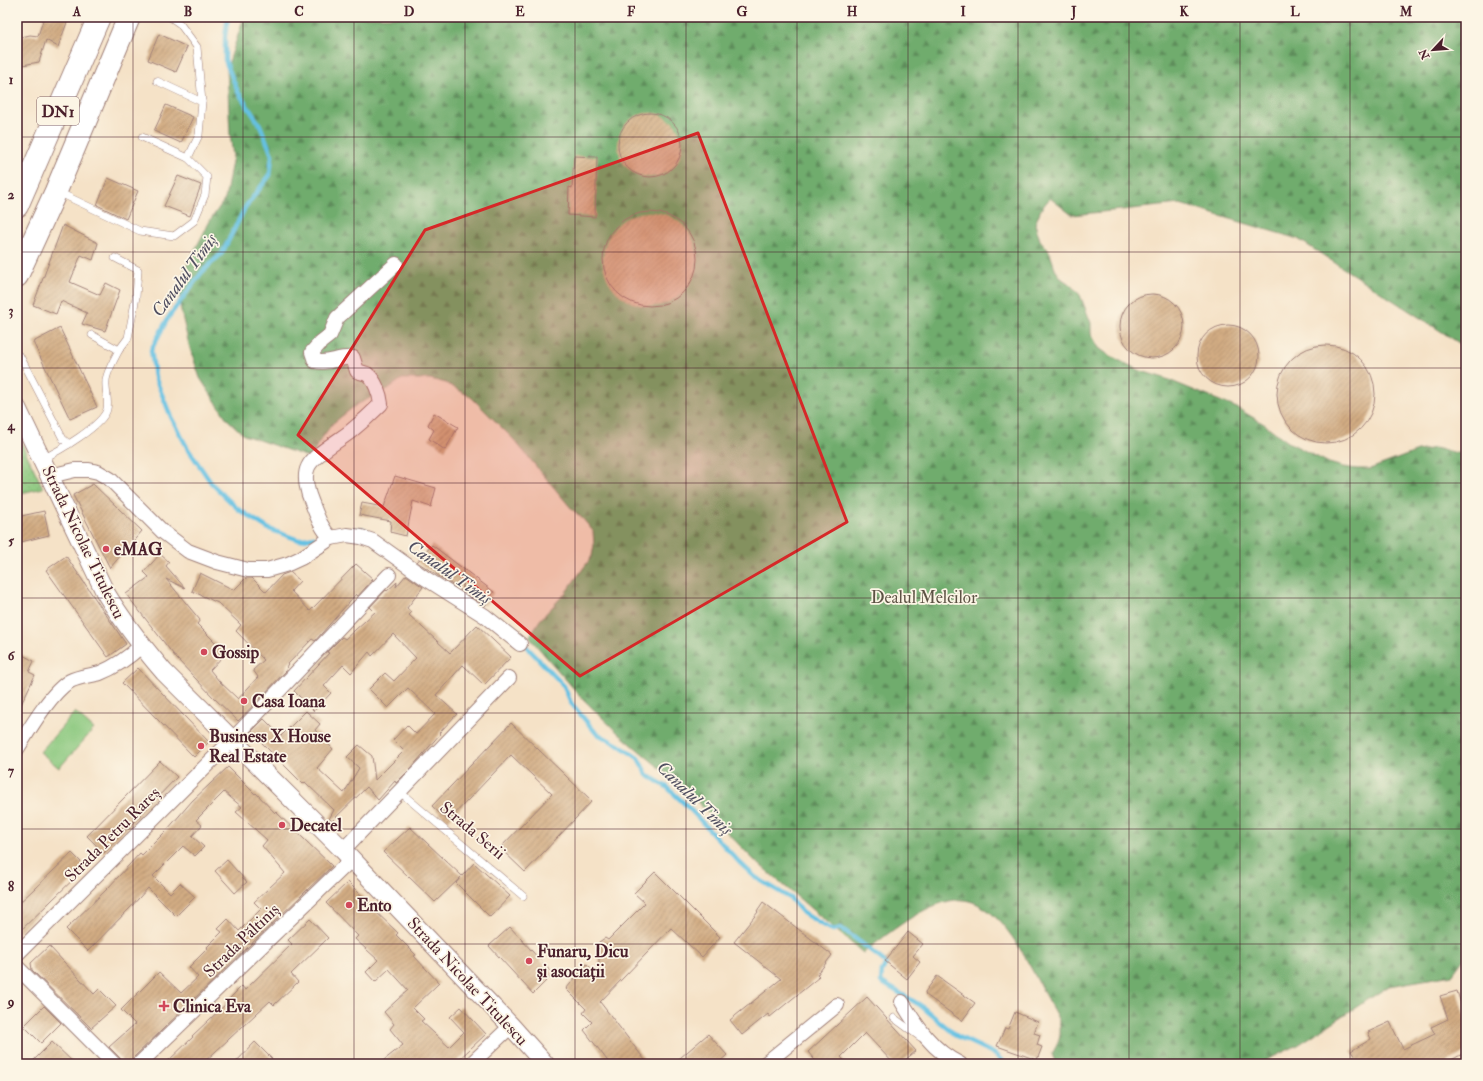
<svg xmlns="http://www.w3.org/2000/svg" width="1483" height="1081" font-family="'IM FELL Double Pica',serif">
<style>
.forest{fill:url(#forest-firs);stroke:#5c664c}
.park{fill:url(#park-dots);stroke:#6a7454}
.pitch{fill:#8ac87e;stroke:#6a7454}
.lines{fill:none;stroke-linecap:round;stroke-linejoin:round}
.stream{stroke:#65c1e3;stroke-width:4.5}
.building{fill:url(#building-hatch)}
.service-casing{stroke:#a08079;stroke-width:8}
.minor-casing{stroke:#a08079;stroke-width:16}
.tertiary-casing{stroke:#a08079;stroke-width:20}
.primary-casing{stroke:#a08079;stroke-width:24}
.service{stroke:#fff;stroke-width:7}
.minor{stroke:#fff;stroke-width:14}
.tertiary{stroke:#fff;stroke-width:18}
.primary{stroke:#fff;stroke-width:22}
.marked{fill:#d62828;fill-opacity:0.2;stroke:#d62828;stroke-width:3;stroke-linejoin:round}
.grid{fill:none;stroke:#4a1f2b;stroke-width:1;stroke-opacity:0.55}
.poi-dot{fill:#d1495b;stroke:#fcf5e5;stroke-width:1.5}
.labels{text-anchor:middle;stroke-width:3.5;stroke-linejoin:round;paint-order:stroke}
.shield{fill:#fcf5e5;stroke:#7f5f63;stroke-width:1}
.shield-label{font-size:16px;font-weight:bold;fill:#4a1f2b}
.street-label{font-size:17px;fill:#4a1f2b;stroke:#fcf5e5}
.poi-label{font-size:17px;font-weight:bold;fill:#4a1f2b;stroke:#fcf5e5;text-anchor:start}
.park-label{font-size:17px;fill:#5d5244;stroke:#fcf5e5}
.water-label{font-size:18px;font-style:italic;fill:#525062;stroke:#fcf5e5}
.neatline{fill:none;stroke:#4a1f2b;stroke-width:1.5}
.grid-label{font-size:13px;text-anchor:middle;font-weight:bold;fill:#4a1f2b}
</style>
<defs>
<pattern id="forest-firs" width="22" height="20" patternUnits="userSpaceOnUse"><rect width="22" height="20" fill="#6fac6d"/><path d="M5 1l3.5 6h-7zM16 11l3.5 6h-7z" fill="#5d8b5a"/></pattern>
<pattern id="park-dots" width="8" height="8" patternUnits="userSpaceOnUse"><rect width="8" height="8" fill="#8ac87e"/><path d="M2 2h.1M6 6h.1" fill="none" stroke="#79ab6d" stroke-width="1.8" stroke-linecap="round"/></pattern>
<pattern id="building-hatch" width="6" height="6" patternUnits="userSpaceOnUse"><rect width="6" height="6" fill="#d2ac83"/><path d="M-1 1l2-2M0 6l6-6M5 7l2-2" fill="none" stroke="#ac8b6b"/></pattern>
</defs>
<rect width="100%" height="100%" fill="#fcf5e5"/>
<filter id="ink" filterUnits="userSpaceOnUse"><feTurbulence type="fractalNoise" baseFrequency=".025" numOctaves="2"/><feDisplacementMap in="SourceGraphic" scale="8" xChannelSelector="R" yChannelSelector="G"/><feConvolveMatrix kernelMatrix="1 2 1 2 8 2 1 2 1" color-interpolation-filters="sRGB"/></filter>
<filter id="wash" filterUnits="userSpaceOnUse"><feTurbulence type="fractalNoise" baseFrequency=".012" numOctaves="4" result="noise"/><feDisplacementMap in="SourceGraphic" scale="16" xChannelSelector="R" yChannelSelector="G"/><feGaussianBlur stdDeviation="0.9" result="paint"/><feColorMatrix in="noise" values="0 0 0 0 0 0 0 0 0 0 0 0 0 0 0 0 0 1.4 0 .05"/><feComposite in="paint" operator="in"/></filter>
<g filter="url(#wash)">
<rect width="100%" height="100%" fill="#f5e2c7"/>
<path class="forest" d="M244,17H1340L1344,22L1409,17H1466V354L1459,343L1298,239L1180,204L1072,215L1050,198L1041,209L1035,224L1040,240L1049,251L1056,271L1062,279L1071,285L1080,295L1091,323V334L1099,348L1110,356L1141,371L1164,378L1237,408L1264,424L1288,442L1329,463L1343,467L1357,469H1370L1418,451L1435,448L1466,455V956L1452,975L1389,986L1298,1045L1258,1064H1056L1052,1054C1058,1043 1061,1039 1060,1026C1059,1017 1048,1002 1044,993C1028,962 997,895 955,900C923,904 888,934 863,953L753,859L686,790L618,733L581,697L529,637L540,620L566,592L590,559L592,556L594,545L593,531L583,519L571,508L514,440L471,397L446,383L430,379H402L388,389L356,405L332,424L317,445L311,458L244,435L227,419L200,378L189,345L181,311L179,287L186,267L211,219L225,199L233,156L230,134L227,68Z"/>
<polygon class="park" points="17,434 43,488 17,494"/>
<polygon class="pitch" points="75,712 94,729 59,768 40,752"/>
<g class="lines">
<g class="stream">
<polyline points="228,17 225,36 225,60 238,92 260,125 272,155 270,175 246,206 222,253 202,272 168,318 151,350 155,377 171,417 188,449 212,484 238,509 269,529 299,540 314,537"/>
<polyline points="354,530 363,529 370,534"/>
<polyline points="523,643 564,686 571,703 596,733 620,746 638,758 647,775 667,787 689,808 739,862 755,877 790,898 803,913 826,927 833,930 841,928 860,942 886,963 882,971 881,982 920,1005 957,1036 993,1053 1006,1064"/>
</g>
</g>
<g id="blocks">
<g class="building">
<polygon points="44,17 69,17 58,47 46,40 39,62 17,66 17,38 30,35 38,36"/>
<polygon points="159,34 187,47 176,72 148,60"/>
<polygon points="166,105 193,117 181,143 154,131"/>
<circle cx="650" cy="145" r="32"/>
<polygon points="574,156 597,157 595,217 568,215 569,187 572,188"/>
<polygon points="178,176 201,185 190,216 164,206"/>
<polygon points="108,178 138,191 126,219 97,205"/>
<circle cx="650" cy="259" r="47"/>
<polygon points="63,225 98,243 93,260 81,255 70,282 100,295 106,283 120,290 105,331 82,324 87,313 61,301 56,314 33,305"/>
<circle cx="1152" cy="326" r="32"/>
<circle cx="1228" cy="356" r="31"/>
<polygon points="60,328 97,407 70,419 33,342"/>
<circle cx="1326" cy="394" r="49"/>
<polygon points="434,413 458,427 445,450 429,439 434,430 428,425"/>
<polygon points="395,476 436,488 431,507 413,501 406,536 390,532 391,521 359,515 362,503 384,507"/>
<polygon points="93,484 142,531 110,568 73,495"/>
<polygon points="44,511 49,535 17,543 17,517"/>
<polygon points="432,545 494,592 485,606 417,562"/>
<polygon points="160,554 169,562 166,566 185,588 166,579 200,620 197,624 226,653 210,670 219,681 238,699 258,677 253,670 264,660 236,631 241,625 218,603 192,591 200,573 234,590 246,578 252,578 266,592 282,575 290,572 300,581 291,591 310,611 356,564 373,579 358,596 356,594 315,641 312,639 287,665 286,671 238,721 213,697 177,659 126,594 149,577 144,572"/>
<polygon points="66,556 126,644 108,657 46,570"/>
<polygon points="406,575 423,587 407,608 411,613 409,615 450,653 477,625 511,657 484,685 463,665 436,695 457,714 439,733 440,734 412,767 396,783 395,781 378,800 367,787 332,821 329,819 334,810 305,782 303,784 251,732 264,719 281,736 306,711 320,724 315,730 333,749 317,768 344,793 359,768 347,757 359,745 372,756 375,780 404,751 393,740 407,725 416,734 435,714 408,688 388,708 369,689 385,673 394,681 416,658 393,634 372,656 369,652 351,673 343,665 324,686 331,693 314,711 294,691 318,665 329,653 327,652 342,637 345,639 375,612 370,607 386,590 387,591 397,582 396,587"/>
<polygon points="17,652 34,661 29,672 35,675 17,713"/>
<polygon points="138,668 209,742 194,757 122,683"/>
<polygon points="511,723 592,801 525,872 500,848 552,794 511,755 448,821 432,806"/>
<polygon points="160,761 177,777 104,853 87,836"/>
<polygon points="228,767 255,794 256,793 275,813 276,812 332,866 133,1058 131,1064 122,1064 120,1058 109,1047 135,1024 121,1010 159,972 181,993 198,977 189,967 208,948 207,947 222,932 218,929 228,919 239,931 261,909 254,902 285,873 262,846 267,840 236,812 242,807 224,792 196,820 202,825 192,836 204,847 195,856 183,846 153,876 170,893 180,883 195,897 176,916 148,888 130,908 88,951 66,929 108,888 140,853 142,855 167,830 192,801"/>
<polygon points="410,827 462,876 474,863 510,896 490,917 456,883 461,877 435,902 383,852"/>
<polygon points="72,853 86,867 17,934 17,905"/>
<polygon points="227,860 247,882 235,893 215,871"/>
<polygon points="655,872 720,937 702,957 671,928 600,1002 648,1064 610,1064 584,1030 592,1022 583,1013 586,1009 566,989 587,964 599,976 599,942 605,938 608,940 645,903 634,893"/>
<polygon points="348,882 372,906 371,907 398,933 396,935 416,955 414,956 439,983 413,1008 424,1019 421,1021 449,1047 464,1032 450,1017 461,1007 486,1034 454,1064 379,1064 403,1045 390,1029 394,1024 384,1012 408,990 389,969 375,982 366,972 378,960 355,939 358,936 326,903"/>
<polygon points="763,902 832,955 817,975 819,977 770,1017 768,1014 742,1035 730,1020 781,979 734,942 758,912 757,911"/>
<polygon points="310,919 328,938 291,974 298,982 274,1005 270,1001 202,1064 165,1064 193,1037 192,1036 226,1004 225,1003 242,986 245,990 292,944 288,940"/>
<polygon points="510,927 553,974 533,994 489,946"/>
<polygon points="908,932 923,944 913,956 920,962 907,979 885,961"/>
<polygon points="49,946 94,994 99,989 116,1006 91,1028 32,970 31,963"/>
<polygon points="937,976 975,1003 962,1021 926,995 925,992"/>
<polygon points="1457,991 1466,1020 1466,1052 1444,1064 1359,1064 1351,1051 1371,1039 1368,1032 1390,1022 1403,1049 1435,1034 1431,1027 1448,1019 1440,996"/>
<polygon points="867,997 916,1051 900,1064 894,1064 865,1033 841,1057 847,1064 818,1064 808,1052"/>
<polygon points="44,1006 61,1023 41,1043 24,1026"/>
<polygon points="1015,1012 1038,1022 1034,1033 1040,1035 1037,1045 1042,1047 1037,1060 997,1046 1005,1028 1008,1029"/>
<polygon points="708,1034 727,1055 717,1064 673,1064"/>
<polygon points="52,1042 75,1064 30,1064"/>
<polygon points="255,1042 277,1064 234,1064"/>
</g>
</g>
</g>
<g filter="url(#ink)">
<use href="#blocks" fill-opacity="0" stroke="#a08079" stroke-width="1"/>
<g class="lines">
<g class="service-casing">
<g id="service">
<polyline points="170,17 180,24 197,47 202,102 199,135 188,158"/>
<polyline points="157,81 202,102"/>
<polyline points="58,192 140,231 174,236 194,221 205,195 207,177 188,158 142,137"/>
<polyline points="92,335 119,350 128,338 136,297 138,270 115,258"/>
<polyline points="20,356 63,439 69,444"/>
<path d="M42,459C57,452 104,425 107,409C109,400 105,390 106,381C106,373 115,358 119,350"/>
<polyline points="400,792 523,896"/>
<polyline points="894,1018 920,1037"/>
</g>
</g>
<g class="minor-casing">
<g id="minor">
<polyline points="50,476 75,470 89,470 98,472 110,479 163,532 188,551 217,562 248,570 267,570 288,564 301,558 331,538 347,535 361,537 373,541 425,578 485,616 520,644"/>
<path d="M331,538C321,528 317,516 312,503C308,494 303,477 308,467C313,455 340,440 351,431C361,423 371,414 381,404C380,394 375,380 367,374C364,373 360,372 357,371L353,358C339,356 328,365 315,361L312,352L321,342L330,335L337,318L396,264"/>
<path d="M17,749C29,730 51,692 70,681C79,676 90,676 100,673C115,667 129,657 141,646"/>
<polyline points="343,850 509,678"/>
<polyline points="17,954 232,740 389,575"/>
<polyline points="17,967 114,1064"/>
<path d="M902,1002C917,1027 933,1051 960,1064"/>
<polyline points="139,1064 352,859"/>
<polyline points="471,1064 511,1026"/>
<polyline points="765,1064 837,1005"/>
</g>
</g>
<g class="tertiary-casing">
<path id="tertiary" d="M17,408L105,592C123,622 141,645 164,672L343,850L511,1026L545,1064"/>
</g>
<g class="primary-casing">
<g id="primary">
<polyline points="17,206 99,17"/>
<polyline points="17,276 56,191 129,17"/>
</g>
</g>
<use href="#service" class="service"/>
<use href="#minor" class="minor"/>
<use href="#tertiary" class="tertiary"/>
<use href="#primary" class="primary"/>
</g>
</g>
<path class="marked" d="M698,133L847,522L580,676L298,435L425,230Z"/>
<path class="grid" d="M133,17V1064M243,17V1064M354,17V1064M465,17V1064M575,17V1064M686,17V1064M797,17V1064M908,17V1064M1018,17V1064M1129,17V1064M1240,17V1064M1350,17V1064M17,137H1466M17,252H1466M17,368H1466M17,483H1466M17,598H1466M17,713H1466M17,829H1466M17,944H1466"/>
<g class="poi-dot">
<circle cx="106" cy="549" r="4"/>
<circle cx="204" cy="652" r="4"/>
<circle cx="244" cy="701" r="4"/>
<circle cx="201" cy="746" r="4"/>
<circle cx="282" cy="825" r="4"/>
<circle cx="349" cy="905" r="4"/>
<circle cx="529" cy="961" r="4"/>
<path d="M162 1000h4v4h4v4h-4v4h-4v-4h-4v-4h4z"/>
</g>
<g class="labels">
<rect class="shield" x="37" y="97" width="42" height="28" rx="3"/>
<g class="shield-label">
<text x="58" y="117">DN1</text>
</g>
<g class="street-label">
<text transform="translate(84 542) rotate(64)" y="6">Strada Nicolae Titulescu</text>
<text transform="translate(473 830) rotate(40)" y="6">Strada Serii</text>
<text transform="translate(112 834) rotate(-45)" y="6">Strada Petru Rareș</text>
<text transform="translate(241 940) rotate(-44)" y="6">Strada Păltiniș</text>
<text transform="translate(468 981) rotate(47)" y="6">Strada Nicolae Titulescu</text>
</g>
<g class="poi-label">
<text x="114" y="555">eMAG</text>
<text x="212" y="658">Gossip</text>
<text x="252" y="707">Casa Ioana</text>
<text x="209" y="742">Business X House<tspan x="209" dy="20">Real Estate</tspan></text>
<text x="290" y="831">Decatel</text>
<text x="357" y="911">Ento</text>
<text x="537" y="957">Funaru, Dicu<tspan x="537" dy="20">și asociații</tspan></text>
<text x="173" y="1012">Clinica Eva</text>
</g>
<g class="park-label">
<text x="924" y="603">Dealul Melcilor</text>
</g>
<g class="water-label">
<text transform="translate(184 275) rotate(-54)" y="6">Canalul Timiș</text>
<text transform="translate(450 572) rotate(35)" y="6">Canalul Timiș</text>
<text transform="translate(695 798) rotate(44)" y="6">Canalul Timiș</text>
</g>
</g>
<rect width="1483" height="1081" fill="none" stroke="#fcf5e5" stroke-width="44"/>
<g transform="translate(1433 50) rotate(244)" stroke="#fcf5e5" stroke-width="3" paint-order="stroke">
<path d="M0-3L7 15L0 10L-7 15Z" fill="#4a1f2b"/>
<text y="-6" font-size="11" font-weight="bold" text-anchor="middle" fill="#4a1f2b">N</text>
</g>
<rect x="22" y="22" width="1439" height="1037" class="neatline"/>
<g class="grid-label">
<text x="77" y="16">A</text>
<text x="188" y="16">B</text>
<text x="299" y="16">C</text>
<text x="409" y="16">D</text>
<text x="520" y="16">E</text>
<text x="631" y="16">F</text>
<text x="742" y="16">G</text>
<text x="852" y="16">H</text>
<text x="963" y="16">I</text>
<text x="1074" y="16">J</text>
<text x="1184" y="16">K</text>
<text x="1295" y="16">L</text>
<text x="1406" y="16">M</text>
<text x="11" y="84">1</text>
<text x="11" y="199">2</text>
<text x="11" y="315">3</text>
<text x="11" y="430">4</text>
<text x="11" y="545">5</text>
<text x="11" y="660">6</text>
<text x="11" y="775">7</text>
<text x="11" y="891">8</text>
<text x="11" y="1006">9</text>
</g>
</svg>
